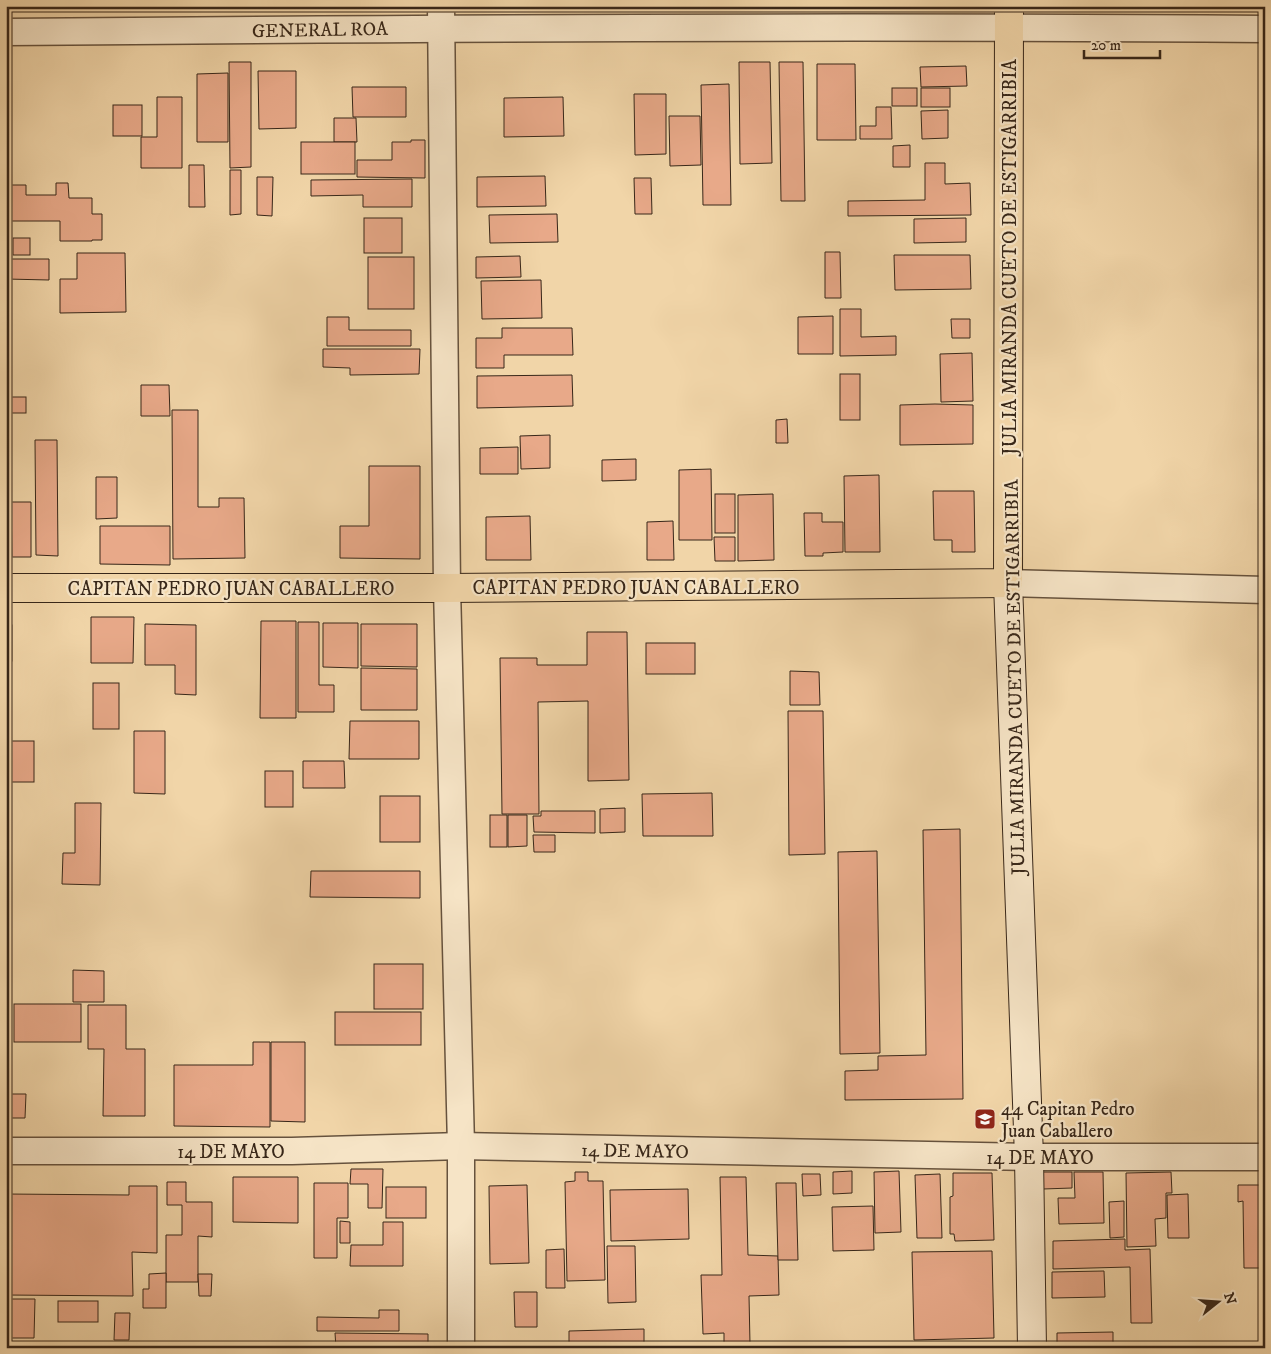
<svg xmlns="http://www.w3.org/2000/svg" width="1271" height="1354" font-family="'IM FELL DW Pica',serif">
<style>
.building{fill:#e8a989;stroke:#382719}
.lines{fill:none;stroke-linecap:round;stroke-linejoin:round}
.minor-casing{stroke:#66523d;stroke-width:29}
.secondary-casing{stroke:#382719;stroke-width:30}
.primary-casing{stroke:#382719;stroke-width:30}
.minor{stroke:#f6e4c6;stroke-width:26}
.secondary{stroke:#f6e4c6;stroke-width:28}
.primary{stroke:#f1d5a8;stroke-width:28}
.labels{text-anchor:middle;stroke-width:4.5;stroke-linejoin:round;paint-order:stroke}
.street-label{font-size:19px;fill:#382719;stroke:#f6e4c6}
.poi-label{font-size:19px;fill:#382719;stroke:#f6e4c6;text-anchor:start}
</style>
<rect width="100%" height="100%" fill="#f1d5a8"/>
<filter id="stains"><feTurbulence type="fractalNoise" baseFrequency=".004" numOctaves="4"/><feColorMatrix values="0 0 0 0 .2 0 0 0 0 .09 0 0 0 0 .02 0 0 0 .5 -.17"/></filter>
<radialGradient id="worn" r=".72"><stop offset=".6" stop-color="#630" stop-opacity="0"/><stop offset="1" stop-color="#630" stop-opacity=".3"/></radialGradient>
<g class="building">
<polygon points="229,62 251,62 251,167 230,168"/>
<polygon points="739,62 770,62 772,163 740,164"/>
<polygon points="779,62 803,62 805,201 781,201"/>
<polygon points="817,64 855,64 856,140 817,140"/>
<polygon points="966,66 967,86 921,87 920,67"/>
<polygon points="258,71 296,71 296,128 259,129"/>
<polygon points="228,73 228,142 197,142 197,74"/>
<polygon points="729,84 731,205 703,205 701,85"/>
<polygon points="352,87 406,87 406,117 353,117"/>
<rect x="892" y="88" width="25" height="18"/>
<rect x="921" y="88" width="29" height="19"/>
<polygon points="634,94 666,94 666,154 635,155"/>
<polygon points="157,97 182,97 182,168 141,168 141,137 157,137"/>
<polygon points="563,97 564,136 504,137 504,98"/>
<rect x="113" y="105" width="29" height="31"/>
<polygon points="876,107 891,107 892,139 860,139 860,126 876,126"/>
<polygon points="948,110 948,138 922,139 921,111"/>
<polygon points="669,116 700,116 701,165 670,166"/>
<polygon points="334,118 356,118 357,142 334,142"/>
<polygon points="411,140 425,140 425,178 357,177 357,160 392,160 392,142 411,142"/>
<rect x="301" y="142" width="54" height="32"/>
<polygon points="910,145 910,167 893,167 893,146"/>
<polygon points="925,163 945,163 945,184 970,183 971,215 848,216 848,201 925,200"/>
<polygon points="189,165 204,165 205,207 189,207"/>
<polygon points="230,170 241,170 241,214 230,215"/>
<polygon points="545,176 546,206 477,207 477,177"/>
<polygon points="257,177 273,177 272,216 257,215"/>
<polygon points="634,178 651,178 652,214 635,214"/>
<polygon points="412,179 412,207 363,207 363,195 311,196 311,180"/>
<polygon points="56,183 68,183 69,198 92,198 92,214 102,214 102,240 92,240 92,241 60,241 60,221 6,221 6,185 26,185 26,195 56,195"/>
<polygon points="557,214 558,242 490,243 489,215"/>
<rect x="364" y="218" width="38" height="35"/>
<polygon points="966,218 966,242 914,243 914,219"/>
<rect x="6" y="223" width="2" height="21"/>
<rect x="13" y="238" width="17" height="17"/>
<polygon points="825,252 840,252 841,298 825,298"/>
<polygon points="77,253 125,253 126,312 60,313 60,279 77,279"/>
<polygon points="894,255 970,255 971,289 895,290"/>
<polygon points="520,256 521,277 476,278 476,257"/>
<rect x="368" y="257" width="46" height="52"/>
<polygon points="6,259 49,259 49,280 6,279"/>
<polygon points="541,280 542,318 482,319 481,281"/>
<polygon points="840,309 861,309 861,337 896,336 896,355 840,356"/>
<polygon points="833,316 833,354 798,354 798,317"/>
<polygon points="327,317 349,317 349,330 411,330 411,346 327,346"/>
<polygon points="951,319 970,319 970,338 952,338"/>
<polygon points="502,328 572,328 573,355 504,355 504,368 476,368 476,338 502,338"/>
<polygon points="323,349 420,349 419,374 350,375 350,368 323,367"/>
<polygon points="972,353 973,401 941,402 940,354"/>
<rect x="840" y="374" width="20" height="46"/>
<polygon points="572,375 573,406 477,408 477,376"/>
<polygon points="141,385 169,385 170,416 141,416"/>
<rect x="6" y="397" width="20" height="16"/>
<polygon points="935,404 973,405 973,444 900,445 900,405"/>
<polygon points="172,410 198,410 198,507 219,507 219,498 244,498 245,558 173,559"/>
<polygon points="787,419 788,443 776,443 776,420"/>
<polygon points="550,435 550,468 521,469 520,436"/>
<polygon points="35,440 57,440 58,556 36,555"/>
<polygon points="518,447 518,474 480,474 480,448"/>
<polygon points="636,459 636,480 602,481 602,460"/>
<polygon points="369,466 420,466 420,559 340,558 340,526 369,526"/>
<polygon points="711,469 712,540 679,540 679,470"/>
<polygon points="879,475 880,552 845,552 844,476"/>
<polygon points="96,477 117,477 117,518 96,519"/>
<polygon points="933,491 974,491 975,552 952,552 952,540 934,540"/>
<rect x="715" y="494" width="20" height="39"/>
<polygon points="773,494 774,560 738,561 738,495"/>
<polygon points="11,502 31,502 31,557 12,557"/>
<polygon points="804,513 822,513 822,522 843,522 843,552 823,553 823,556 805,556"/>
<polygon points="530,516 531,560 486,560 486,517"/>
<polygon points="673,521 674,560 647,560 647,522"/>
<polygon points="100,526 170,526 170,565 100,564"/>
<polygon points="714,537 735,537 735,561 715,561"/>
<polygon points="91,617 134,617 133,663 91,663"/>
<polygon points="261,621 296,621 296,718 260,718"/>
<polygon points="298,622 319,622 319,685 334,685 334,712 298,712"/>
<polygon points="323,623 358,623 358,668 323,667"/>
<polygon points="145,624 196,625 196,695 175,694 175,665 145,665"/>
<polygon points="361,624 417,624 417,667 361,666"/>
<rect x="6" y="625" width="6" height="36"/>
<polygon points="587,632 627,632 629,780 588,781 588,701 538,702 539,814 502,814 500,658 537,658 537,665 587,665"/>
<rect x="646" y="643" width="49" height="31"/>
<polygon points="361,668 417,669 417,710 361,710"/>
<polygon points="790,671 819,672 820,705 790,705"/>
<rect x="93" y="683" width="26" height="46"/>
<polygon points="788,711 823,711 825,854 789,855"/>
<polygon points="350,721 419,721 419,759 349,759"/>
<polygon points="134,731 165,731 165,794 134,793"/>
<rect x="6" y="741" width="28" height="41"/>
<polygon points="303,761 344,761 345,788 303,788"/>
<rect x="265" y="771" width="28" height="36"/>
<polygon points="712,793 713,836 643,836 642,794"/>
<rect x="380" y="796" width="40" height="46"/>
<polygon points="75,803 101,803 100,885 62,884 63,853 75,853"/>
<polygon points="625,808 625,832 600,833 600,809"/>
<polygon points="541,811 595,811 595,833 534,832 533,816 541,816"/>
<rect x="490" y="815" width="17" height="32"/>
<polygon points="508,815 527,815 527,846 508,847"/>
<polygon points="960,829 963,1099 845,1100 845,1071 878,1070 878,1056 926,1055 923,830"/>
<polygon points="533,835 555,835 555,852 534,852"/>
<polygon points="877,851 880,1053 840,1054 838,852"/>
<polygon points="311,871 420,871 420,898 310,897"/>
<rect x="374" y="964" width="49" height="45"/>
<polygon points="73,970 104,971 104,1002 73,1002"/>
<rect x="6" y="995" width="5" height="46"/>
<rect x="14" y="1004" width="67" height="38"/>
<polygon points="88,1005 126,1005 126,1049 145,1049 145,1116 103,1116 104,1049 88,1049"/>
<rect x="335" y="1012" width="86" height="33"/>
<polygon points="253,1042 270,1042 270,1127 174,1126 174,1065 253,1065"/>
<polygon points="271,1042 305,1042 305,1122 271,1121"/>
<polygon points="6,1094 26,1094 25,1118 6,1118"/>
<polygon points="351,1169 383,1169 382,1208 368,1208 368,1184 350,1184"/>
<polygon points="852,1171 852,1193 833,1194 833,1172"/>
<polygon points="899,1171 901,1232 875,1233 874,1172"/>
<polygon points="575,1172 588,1172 588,1181 603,1181 605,1280 567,1281 565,1182 575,1181"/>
<polygon points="1043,1172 1072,1172 1072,1188 1043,1189"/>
<polygon points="1074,1172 1103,1172 1104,1223 1059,1224 1058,1198 1075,1198"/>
<polygon points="1171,1172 1172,1193 1166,1193 1166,1218 1155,1219 1156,1246 1127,1247 1126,1173"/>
<polygon points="953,1173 992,1173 994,1240 955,1241 954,1234 950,1234 950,1197 953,1196"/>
<polygon points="802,1174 820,1174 821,1195 803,1196"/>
<polygon points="940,1174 942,1238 917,1238 915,1175"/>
<polygon points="233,1177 298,1177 298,1223 233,1222"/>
<polygon points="720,1177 746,1177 748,1255 778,1256 779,1295 749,1296 750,1344 724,1345 724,1333 703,1334 701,1275 722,1275"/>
<polygon points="167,1182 186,1182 186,1202 212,1202 212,1237 198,1236 198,1282 166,1282 166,1235 182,1235 182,1205 167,1205"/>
<polygon points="314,1183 348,1183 348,1218 337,1218 337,1258 314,1258"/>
<polygon points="776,1183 796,1183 798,1260 778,1260"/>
<polygon points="527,1185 529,1263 490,1264 489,1186"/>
<polygon points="1238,1185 1261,1185 1262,1268 1244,1268 1243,1201 1238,1202"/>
<polygon points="129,1186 157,1186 157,1253 132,1252 133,1296 6,1295 6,1194 129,1195"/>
<rect x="386" y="1187" width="40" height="31"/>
<polygon points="688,1189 689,1239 611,1241 610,1190"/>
<polygon points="1188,1194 1189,1238 1168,1238 1167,1195"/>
<polygon points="1124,1201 1124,1237 1110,1238 1109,1202"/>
<polygon points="873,1206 874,1250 833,1251 832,1207"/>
<polygon points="340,1221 350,1222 350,1243 340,1243"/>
<polygon points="383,1222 403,1222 403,1266 350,1266 351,1245 383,1245"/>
<polygon points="1125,1239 1125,1250 1150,1249 1152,1323 1131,1323 1130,1267 1053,1269 1053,1241"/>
<polygon points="607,1246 635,1246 636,1302 608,1303"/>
<polygon points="564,1249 565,1288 546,1288 546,1250"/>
<polygon points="992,1251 994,1338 914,1340 912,1252"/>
<polygon points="1104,1271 1105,1297 1052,1298 1052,1272"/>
<polygon points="166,1273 166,1308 143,1308 143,1289 149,1289 149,1274"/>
<polygon points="198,1274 212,1274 211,1296 199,1296"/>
<polygon points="514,1292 537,1292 537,1327 515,1327"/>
<polygon points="6,1299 35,1299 34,1338 6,1338"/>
<rect x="58" y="1301" width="40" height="21"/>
<polygon points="379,1310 399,1310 399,1331 317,1331 317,1317 379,1318"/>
<polygon points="115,1313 130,1313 129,1340 114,1340"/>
<polygon points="644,1329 644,1344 569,1346 569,1331"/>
<polygon points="1113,1332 1113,1348 1057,1348 1057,1333"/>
<polygon points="335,1333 428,1334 428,1348 336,1348"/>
</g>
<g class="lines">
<g class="minor-casing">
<g id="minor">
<polyline points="441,6 447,588 461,1146 461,1348"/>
<path d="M6,32C426,28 845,26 1265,29"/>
<polyline points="1008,583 1265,590"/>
<polyline points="6,1151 292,1151 461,1146 1029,1157 1265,1157"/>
</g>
</g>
<g class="secondary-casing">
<polyline id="secondary" points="1008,583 1029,1157 1032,1348"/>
</g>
<g class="primary-casing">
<polyline id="primary" points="6,588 447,588 1008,583 1009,6"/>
</g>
<use href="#minor" class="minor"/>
<use href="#secondary" class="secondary"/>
<use href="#primary" class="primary"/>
</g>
<defs>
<g id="school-square" transform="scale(1.125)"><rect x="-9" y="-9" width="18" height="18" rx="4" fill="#8f2418" stroke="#f6e4c6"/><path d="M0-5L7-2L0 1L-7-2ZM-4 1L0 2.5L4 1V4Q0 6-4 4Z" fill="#fff"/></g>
</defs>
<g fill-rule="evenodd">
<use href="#school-square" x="985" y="1119"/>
</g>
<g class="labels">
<g class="street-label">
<text transform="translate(320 29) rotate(-1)" y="7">GENERAL ROA</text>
<text transform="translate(1009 257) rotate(-90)" y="7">JULIA MIRANDA CUETO DE ESTIGARRIBIA</text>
<text x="636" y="594">CAPITAN PEDRO JUAN CABALLERO</text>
<text x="231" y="595">CAPITAN PEDRO JUAN CABALLERO</text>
<text transform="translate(1014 677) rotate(-91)" y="7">JULIA MIRANDA CUETO DE ESTIGARRIBIA</text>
<text transform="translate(635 1150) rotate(1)" y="7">14 DE MAYO</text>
<text x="231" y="1158">14 DE MAYO</text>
<text x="1040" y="1164">14 DE MAYO</text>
</g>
<g class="poi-label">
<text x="1001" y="1115">44 Capitan Pedro<tspan x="1001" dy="22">Juan Caballero</tspan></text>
</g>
</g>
<rect width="1271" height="1354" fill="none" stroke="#f1d5a8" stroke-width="25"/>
<rect x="8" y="8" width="1256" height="1339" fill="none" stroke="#382719" stroke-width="2.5"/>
<rect x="12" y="12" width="1246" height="1329" fill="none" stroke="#382719"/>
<g transform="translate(1218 1302) rotate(73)" stroke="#f6e4c6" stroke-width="4" paint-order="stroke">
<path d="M0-4L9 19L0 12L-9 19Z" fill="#382719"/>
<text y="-8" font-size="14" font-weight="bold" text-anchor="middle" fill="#382719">N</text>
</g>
<path d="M1084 50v8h76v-8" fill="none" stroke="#382719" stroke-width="2.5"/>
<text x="1091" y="50" font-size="15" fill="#382719" stroke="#f6e4c6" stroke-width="4" paint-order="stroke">20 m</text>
<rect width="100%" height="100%" filter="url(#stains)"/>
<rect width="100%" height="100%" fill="url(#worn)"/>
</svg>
